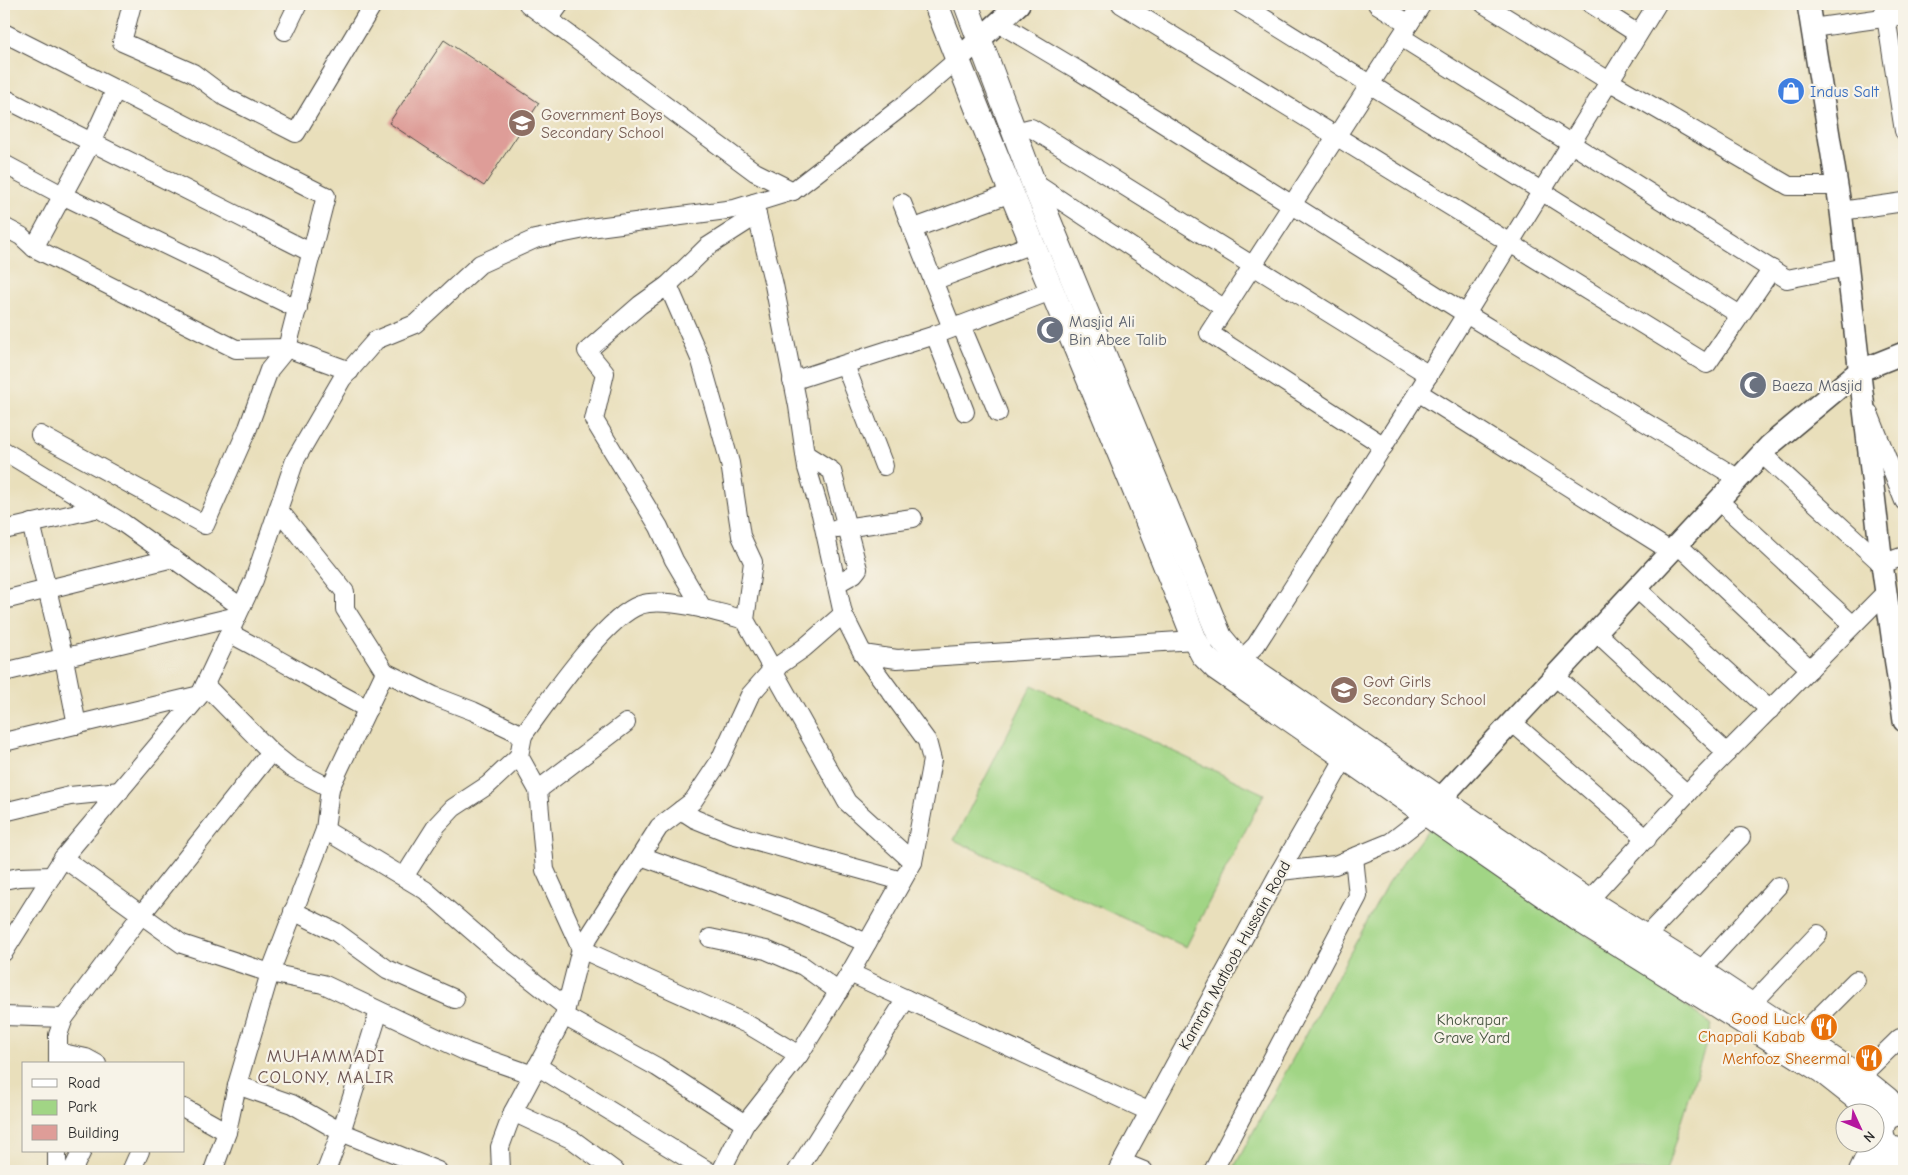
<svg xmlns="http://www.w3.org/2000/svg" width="1908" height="1175" font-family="'Comic Neue',sans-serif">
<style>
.green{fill:#a1d585;stroke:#668058}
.building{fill:#de9d98}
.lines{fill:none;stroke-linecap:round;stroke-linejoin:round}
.minor-casing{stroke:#484641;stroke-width:20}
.tertiary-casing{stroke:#484641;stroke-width:24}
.secondary-casing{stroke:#484641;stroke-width:26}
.minor{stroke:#fff;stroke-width:18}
.tertiary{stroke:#fff;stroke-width:21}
.secondary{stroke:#fff;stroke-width:24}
.labels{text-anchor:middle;stroke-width:4.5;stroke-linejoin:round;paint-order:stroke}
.shop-label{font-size:16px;fill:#366cbe;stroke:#f7f3e8;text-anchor:start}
.education-label{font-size:16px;fill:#785e54;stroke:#f7f3e8;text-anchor:start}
.worship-label{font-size:16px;fill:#5b616d;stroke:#f7f3e8;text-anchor:start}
.street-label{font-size:16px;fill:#2b2b2b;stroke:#f7f3e8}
.food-label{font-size:16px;fill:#c56008;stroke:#f7f3e8;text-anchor:end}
.park-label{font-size:16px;fill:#485642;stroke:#f7f3e8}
.neighbourhood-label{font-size:18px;letter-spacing:1px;fill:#6a5351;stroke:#f7f3e8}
</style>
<rect width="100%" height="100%" fill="#f7f3e8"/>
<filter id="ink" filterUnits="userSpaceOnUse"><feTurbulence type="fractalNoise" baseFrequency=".02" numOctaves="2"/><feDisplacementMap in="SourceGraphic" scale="10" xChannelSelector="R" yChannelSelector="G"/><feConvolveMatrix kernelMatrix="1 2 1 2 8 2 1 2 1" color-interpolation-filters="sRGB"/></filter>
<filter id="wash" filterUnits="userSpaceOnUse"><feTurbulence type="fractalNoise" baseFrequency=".0096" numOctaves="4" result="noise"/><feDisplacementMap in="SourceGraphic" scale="20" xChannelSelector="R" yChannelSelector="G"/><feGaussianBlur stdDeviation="1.12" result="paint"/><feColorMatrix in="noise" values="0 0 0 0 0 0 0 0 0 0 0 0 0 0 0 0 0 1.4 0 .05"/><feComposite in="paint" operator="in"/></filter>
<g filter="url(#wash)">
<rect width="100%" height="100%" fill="#e9dfbb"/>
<g class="green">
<polygon points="1032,685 1264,794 1186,947 954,840"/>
<polygon points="1432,824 1712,1025 1666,1171 1232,1171 1388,883"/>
</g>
<g id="blocks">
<polygon class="building" points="444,40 539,103 484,186 389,123"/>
</g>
</g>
<g filter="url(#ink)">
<use href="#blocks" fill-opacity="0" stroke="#484641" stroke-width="1"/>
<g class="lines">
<g class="minor-casing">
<g id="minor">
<polyline points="132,4 122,42 193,73 225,97 296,133 373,4"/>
<polyline points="528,4 755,172 793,191"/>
<polyline points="1121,4 1707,364 1772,269"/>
<polyline points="1241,4 1740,315"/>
<polyline points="1377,4 1409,24"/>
<polyline points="1484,4 1609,81 1789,186 1837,186"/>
<polyline points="1591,4 1638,34"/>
<polyline points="1884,4 1904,131"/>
<polyline points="549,19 560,4"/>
<polyline points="997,22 1076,69 1466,314 1739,479"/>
<polyline points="1812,28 1904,15"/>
<polyline points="285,31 298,4"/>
<polyline points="4,33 326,196 287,348 269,370 248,428 205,525 40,435"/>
<polyline points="1401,37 1787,279 1847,267"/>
<polyline points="4,98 312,253"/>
<polyline points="1015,132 1031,128 1429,375"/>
<polyline points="4,164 62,195 298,309"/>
<polyline points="1033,182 1225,309"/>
<polyline points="902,203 952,328"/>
<polyline points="1841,211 1904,202"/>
<polyline points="4,227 21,236 34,248 236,349 287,348 350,371"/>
<polyline points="912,229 1011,193"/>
<polyline points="34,248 91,143 115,91"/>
<polyline points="933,281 1032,244"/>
<polyline points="668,285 701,361 730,463 741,536 753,562 745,620 847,802 913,862"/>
<polyline points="961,325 998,413"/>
<polyline points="935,335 965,412"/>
<polyline points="845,365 884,466"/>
<polyline points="792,381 935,335 1051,291"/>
<polyline points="1418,392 1672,552"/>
<polyline points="1869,413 1904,501"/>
<polyline points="1384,446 1209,333 1422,4"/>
<polyline points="4,451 123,523 241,607"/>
<polyline points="805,454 832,471 858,569 854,574 836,584"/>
<polyline points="1762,454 1882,564 1904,556"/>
<polyline points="1719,501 1853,625"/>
<polyline points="278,509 345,592 345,609 385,672 434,696 473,711 523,735 519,756 538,790 545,870 581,949 747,1024 799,1055"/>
<polyline points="31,523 64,659 77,725"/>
<polyline points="837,529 913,518"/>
<polyline points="4,530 99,508"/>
<polyline points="1678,545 1810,669"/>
<polyline points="1637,589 1770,710"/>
<polyline points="4,600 173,558"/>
<polyline points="703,609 674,560 659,527 594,420 605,373 587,351 640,305 668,285 707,247 757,215"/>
<path d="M229,633C276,657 321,685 368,709"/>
<polyline points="1597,633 1727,753"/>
<polyline points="863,654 897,659 1195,640"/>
<polyline points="1240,661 1256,645 1418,392 1657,4"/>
<polyline points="4,672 237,616"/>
<polyline points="1556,677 1687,794"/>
<polyline points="205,685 271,752 290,767 330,788"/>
<polyline points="1513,723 1647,839"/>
<path d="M523,735C547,703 605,617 640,605C664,596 720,613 745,620"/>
<polyline points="4,742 200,695"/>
<polyline points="538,790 626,723"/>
<polyline points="681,810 695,819 732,834 902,881"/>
<polyline points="4,812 70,796 120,791"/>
<polyline points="325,830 425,890 499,954 566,1007"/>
<polyline points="641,856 788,909 867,943"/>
<polyline points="63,858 182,944 270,973 323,984 467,1052 533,1075"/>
<polyline points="1280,871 1335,865 1391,842 1426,815"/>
<polyline points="404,877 437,825 453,808 488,785 519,756"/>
<polyline points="4,880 19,877 52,876"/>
<polyline points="1588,901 1696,784 1886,592"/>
<polyline points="293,911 336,932 387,969 455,999"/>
<polyline points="1646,936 1741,837"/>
<polyline points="710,938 766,950 803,966 839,992"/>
<polyline points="4,952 63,858 200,695 254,580 295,460 342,379 376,340 415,324 480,264 535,239 590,228 734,209 793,191 908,102 958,59"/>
<polyline points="1700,971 1778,886"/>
<polyline points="850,973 1148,1111"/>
<polyline points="1750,1006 1818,934"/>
<polyline points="4,1016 64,1018"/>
<polyline points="564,1016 657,1067 745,1124"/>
<polyline points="1799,1037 1856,980"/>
<polyline points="58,1052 86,1058 97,1064"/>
<polyline points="58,1064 58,1035 64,1018 141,915 271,752"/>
<polyline points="537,1066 708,1171"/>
<polyline points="1860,1077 1900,1038"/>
<polyline points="237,1085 292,1104 341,1132 438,1171"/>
<polyline points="184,1108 227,1132"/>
<polyline points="513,1112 573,1140 615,1171"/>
<polyline points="1122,1162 1144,1171"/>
<polyline points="57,1171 57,1151"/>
<polyline points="72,1171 82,1151"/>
<polyline points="131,1171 140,1151"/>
<polyline points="213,1171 227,1132 237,1085 270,973 325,830 330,788 385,672"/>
<polyline points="326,1171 341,1132 379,1011"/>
<polyline points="501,1171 500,1147 513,1112 564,1016 581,949 659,827 693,801 719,762 750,695 772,670 804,648 843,614"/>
<polyline points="721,1171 745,1124 799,1055 850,973 913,862 932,760 927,741 863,654 843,614 821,514 807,468 798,406 774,285 754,203"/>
<polyline points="797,1171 906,999"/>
<polyline points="1117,1171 1280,871 1351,747"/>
<polyline points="1213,1171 1358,896 1354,857"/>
</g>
</g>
<g class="tertiary-casing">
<g id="tertiary">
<polyline points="1808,4 1841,211 1882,564 1904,721"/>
<polyline points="958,59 1019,4"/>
<polyline points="1429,811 1770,445 1859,371 1904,353"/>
</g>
</g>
<g class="secondary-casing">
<g id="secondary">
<path d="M936,4C1018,218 1112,427 1195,640L1203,655L1216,668L1578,919L1822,1071L1874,1112"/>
<polyline points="966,4 1033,182 1220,637 1240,661 1588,901 1700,971 1860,1077 1887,1099 1898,1112"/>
<path d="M1904,1111L1887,1117C1879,1128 1880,1139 1890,1148L1904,1151"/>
<polyline points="1861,1171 1875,1142"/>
<polyline points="1880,1171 1896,1151"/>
</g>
</g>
<use href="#minor" class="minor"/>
<use href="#tertiary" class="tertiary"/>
<use href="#secondary" class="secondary"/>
</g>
</g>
<defs>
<g id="shop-disc" transform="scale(1.4375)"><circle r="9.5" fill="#3f7fe0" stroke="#f7f3e8"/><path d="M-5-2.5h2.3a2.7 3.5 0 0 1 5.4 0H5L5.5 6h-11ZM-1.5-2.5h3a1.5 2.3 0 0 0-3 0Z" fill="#fff"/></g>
<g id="school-disc" transform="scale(1.4375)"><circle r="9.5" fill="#8d6e63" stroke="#f7f3e8"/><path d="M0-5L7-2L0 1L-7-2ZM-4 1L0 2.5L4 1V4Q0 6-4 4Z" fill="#fff"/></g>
<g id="mosque-disc" transform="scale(1.4375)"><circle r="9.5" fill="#6b7280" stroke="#f7f3e8"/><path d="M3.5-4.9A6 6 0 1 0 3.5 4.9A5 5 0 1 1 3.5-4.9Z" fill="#fff"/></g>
<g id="restaurant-disc" transform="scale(1.4375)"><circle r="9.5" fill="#e8710a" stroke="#f7f3e8"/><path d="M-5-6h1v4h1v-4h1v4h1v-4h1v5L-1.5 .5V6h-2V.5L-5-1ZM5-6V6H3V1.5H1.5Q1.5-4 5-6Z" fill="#fff"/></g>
</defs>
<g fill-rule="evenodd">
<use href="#shop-disc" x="1791" y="91"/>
<use href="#school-disc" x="522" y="123"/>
<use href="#mosque-disc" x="1050" y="330"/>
<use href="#mosque-disc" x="1753" y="385"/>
<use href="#school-disc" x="1344" y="690"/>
<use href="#restaurant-disc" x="1824" y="1027"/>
<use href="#restaurant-disc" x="1869" y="1058"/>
</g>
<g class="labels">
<g class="shop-label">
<text x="1810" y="97">Indus Salt</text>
</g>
<g class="education-label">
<text x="541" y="120">Government Boys<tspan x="541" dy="18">Secondary School</tspan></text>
<text x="1363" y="687">Govt Girls<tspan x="1363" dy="18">Secondary School</tspan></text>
</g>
<g class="worship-label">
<text x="1069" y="327">Masjid Ali<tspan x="1069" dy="18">Bin Abee Talib</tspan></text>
<text x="1772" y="391">Baeza Masjid</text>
</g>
<g class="street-label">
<text transform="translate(1234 955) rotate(-61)" y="6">Kamran Matloob Hussain Road</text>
</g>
<g class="food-label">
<text x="1805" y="1024">Good Luck<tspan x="1805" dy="18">Chappali Kabab</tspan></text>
<text x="1850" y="1064">Mehfooz Sheermal</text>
</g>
<g class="park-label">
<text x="1472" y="1025">Khokrapar<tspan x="1472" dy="18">Grave Yard</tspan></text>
</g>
<g class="neighbourhood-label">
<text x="326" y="1062">MUHAMMADI<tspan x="326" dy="21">COLONY, MALIR</tspan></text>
</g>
</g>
<rect width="1908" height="1175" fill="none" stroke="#f7f3e8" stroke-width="20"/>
<rect x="22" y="1062" width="162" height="90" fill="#f7f3e8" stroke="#a5a39c"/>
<rect x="32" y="1079" width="25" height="8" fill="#ffffff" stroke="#a5a39c"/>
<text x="68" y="1088" font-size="15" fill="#2b2b2b">Road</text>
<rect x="32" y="1100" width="25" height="15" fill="#a1d585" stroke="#a5a39c"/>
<text x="68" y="1112" font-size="15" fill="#2b2b2b">Park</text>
<rect x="32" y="1125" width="25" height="15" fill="#de9d98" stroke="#a5a39c"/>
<text x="68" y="1138" font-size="15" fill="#2b2b2b">Building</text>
<g transform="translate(1860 1128) rotate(134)"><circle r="24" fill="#f7f3e8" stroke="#a5a39c"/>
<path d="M0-4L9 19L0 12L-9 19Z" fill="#b5179e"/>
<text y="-8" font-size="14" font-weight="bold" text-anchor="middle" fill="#2b2b2b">N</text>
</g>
</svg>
